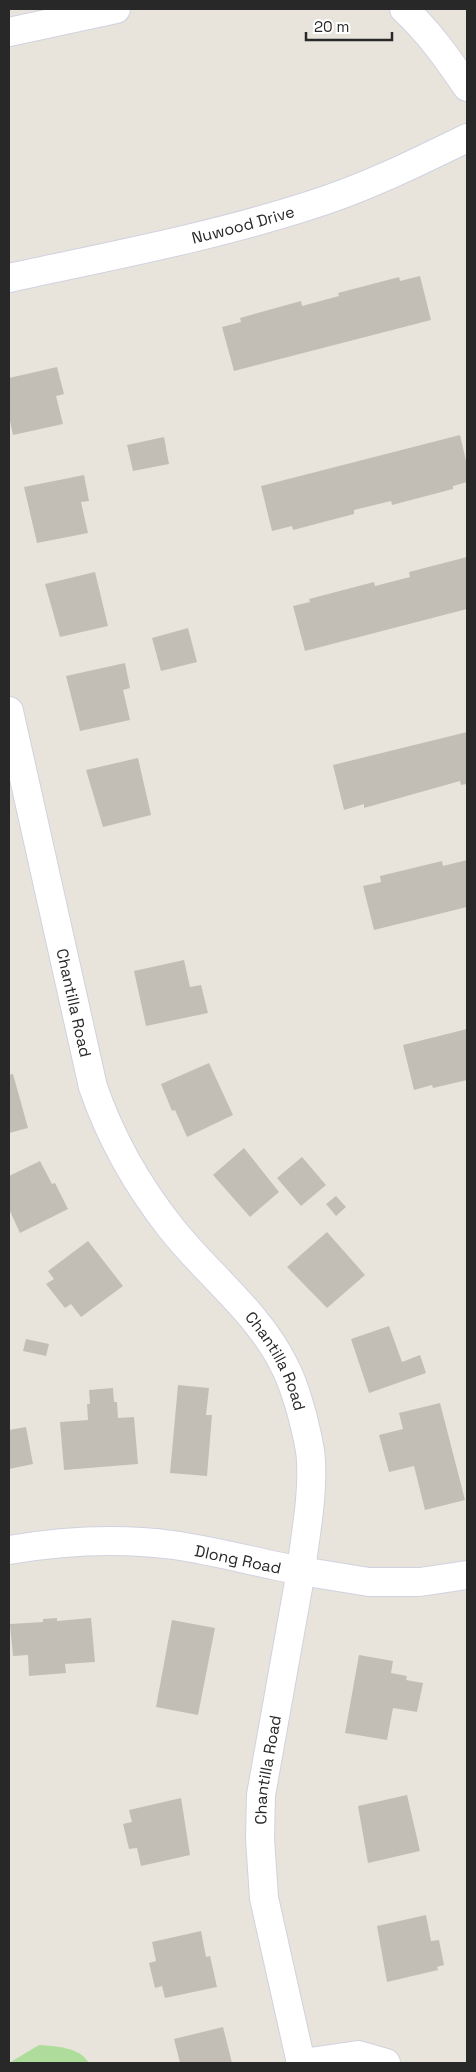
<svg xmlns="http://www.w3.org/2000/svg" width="476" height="2072" font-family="'Space Grotesk',sans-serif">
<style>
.green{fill:#aedc9b}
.building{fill:#c2beb6}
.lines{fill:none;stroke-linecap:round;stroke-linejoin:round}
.street-casing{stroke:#d0d2e0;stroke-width:30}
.secondary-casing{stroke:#d0d2e0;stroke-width:30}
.street{stroke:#fff;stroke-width:28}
.secondary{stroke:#fff;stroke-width:28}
.labels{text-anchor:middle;stroke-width:4;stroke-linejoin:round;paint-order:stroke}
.street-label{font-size:16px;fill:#282828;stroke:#fff}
</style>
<rect width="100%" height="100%" fill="#e9e4db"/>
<path class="green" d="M39,2045C55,2046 80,2047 89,2063H9Z"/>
<g class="building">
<polygon points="420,276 431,320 234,371 222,327 241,322 240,318 301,301 302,306 339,296 338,293 399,277 400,281"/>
<polygon points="57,367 64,394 56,396 63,424 13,435 9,416 9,378"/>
<polygon points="460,435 467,465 467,482 453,486 453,489 392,505 391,501 354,510 354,514 293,530 292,526 272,531 261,486"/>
<polygon points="164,437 169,464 133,471 127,445"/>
<polygon points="84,475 89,501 81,502 88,533 37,543 24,487"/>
<polygon points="467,557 467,609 305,651 293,606 310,602 309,599 374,582 375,586 410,577 409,572"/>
<polygon points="95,572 108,626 60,637 45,584"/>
<polygon points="188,628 197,662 161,671 152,638"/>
<polygon points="125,663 130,688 123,690 130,720 80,731 66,676"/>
<polygon points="467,732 467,784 461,785 460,781 364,808 364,804 344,810 333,765"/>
<polygon points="138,758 151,815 103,827 86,770"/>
<polygon points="467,860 467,907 374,930 363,886 381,882 380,876 442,861 443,866"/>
<polygon points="184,960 190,987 201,985 208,1013 146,1026 134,971"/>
<polygon points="467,1029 467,1080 433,1088 432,1085 414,1090 403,1045"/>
<polygon points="209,1063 233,1115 187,1137 175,1110 172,1111 161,1084"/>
<polygon points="13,1074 28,1128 9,1133 9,1075"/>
<polygon points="244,1148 279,1192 250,1217 213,1175"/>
<polygon points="302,1157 326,1185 301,1206 277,1178"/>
<polygon points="40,1161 52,1184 55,1183 68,1209 20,1233 9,1209 9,1176"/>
<polygon points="336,1196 346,1207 336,1216 326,1204"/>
<polygon points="327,1232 365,1275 327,1308 287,1267"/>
<polygon points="88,1241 123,1286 81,1317 71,1304 65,1308 46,1284 54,1279 48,1271"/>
<polygon points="389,1326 402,1362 420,1355 426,1373 369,1393 351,1339"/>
<polygon points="26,1339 49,1344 46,1356 23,1351"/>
<polygon points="178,1385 209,1388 206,1415 212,1415 207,1476 170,1473"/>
<polygon points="113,1388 114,1402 117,1402 118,1418 134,1417 138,1464 64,1470 60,1422 88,1420 87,1404 90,1404 89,1390"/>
<polygon points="440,1403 465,1500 425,1510 414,1466 389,1472 379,1435 403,1429 399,1413"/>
<polygon points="26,1427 33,1464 9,1469 9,1430"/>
<polygon points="57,1618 57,1621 91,1618 95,1662 65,1664 66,1673 29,1676 28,1655 13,1656 10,1624 43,1622 43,1619"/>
<polygon points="172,1620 215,1628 198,1715 156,1707"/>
<polygon points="359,1655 393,1661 391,1673 407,1676 406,1680 423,1683 417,1712 393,1708 387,1740 345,1733"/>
<polygon points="407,1795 420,1851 368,1863 358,1806"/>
<polygon points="181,1798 190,1855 141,1866 137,1848 129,1849 123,1824 132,1822 129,1810"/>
<polygon points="426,1915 431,1941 439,1940 444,1965 437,1967 438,1970 387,1982 377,1926"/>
<polygon points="201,1931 206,1957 210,1956 217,1987 165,1998 162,1986 155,1988 149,1963 156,1961 152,1942"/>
<polygon points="223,2027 232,2063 180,2063 174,2039"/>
</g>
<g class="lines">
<g class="street-casing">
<g id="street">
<path d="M404,9C429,32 448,59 467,87"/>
<polyline points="9,32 116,9"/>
<path id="s1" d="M9,278C110,256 212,237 311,205C365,188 416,163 467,138"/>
<path id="s2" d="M9,711L93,1087C111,1139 137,1185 171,1228C207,1274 258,1312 284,1365C293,1382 298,1400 303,1418C306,1432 311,1448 311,1462C313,1498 305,1536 301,1571C259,1563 216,1551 173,1545C119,1538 62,1541 9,1550"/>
<polyline points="303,2063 358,2055 386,2063"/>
</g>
</g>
<g class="secondary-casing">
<g id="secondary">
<path id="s3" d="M301,2063L264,1898L260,1839L261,1795L301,1571L369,1582H420L467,1575"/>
</g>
</g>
<use href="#street" class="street"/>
<use href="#secondary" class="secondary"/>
</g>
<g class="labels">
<g class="street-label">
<text dy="6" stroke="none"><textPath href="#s1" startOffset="240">Nuwood Drive</textPath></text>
<text dy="6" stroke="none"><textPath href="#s2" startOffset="299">Chantilla Road</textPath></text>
<text dy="6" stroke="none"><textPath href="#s2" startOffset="718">Chantilla Road</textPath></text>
<text transform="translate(238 1559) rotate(12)" y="6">Dlong Road</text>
<text dy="6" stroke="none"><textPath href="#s3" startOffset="298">Chantilla Road</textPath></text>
</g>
</g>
<rect width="476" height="2072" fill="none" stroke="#282828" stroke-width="20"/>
<path d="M306 32v8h86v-8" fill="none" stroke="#282828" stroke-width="2.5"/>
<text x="314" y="32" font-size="15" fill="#282828" stroke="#ffffff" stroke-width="4" paint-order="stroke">20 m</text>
</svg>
